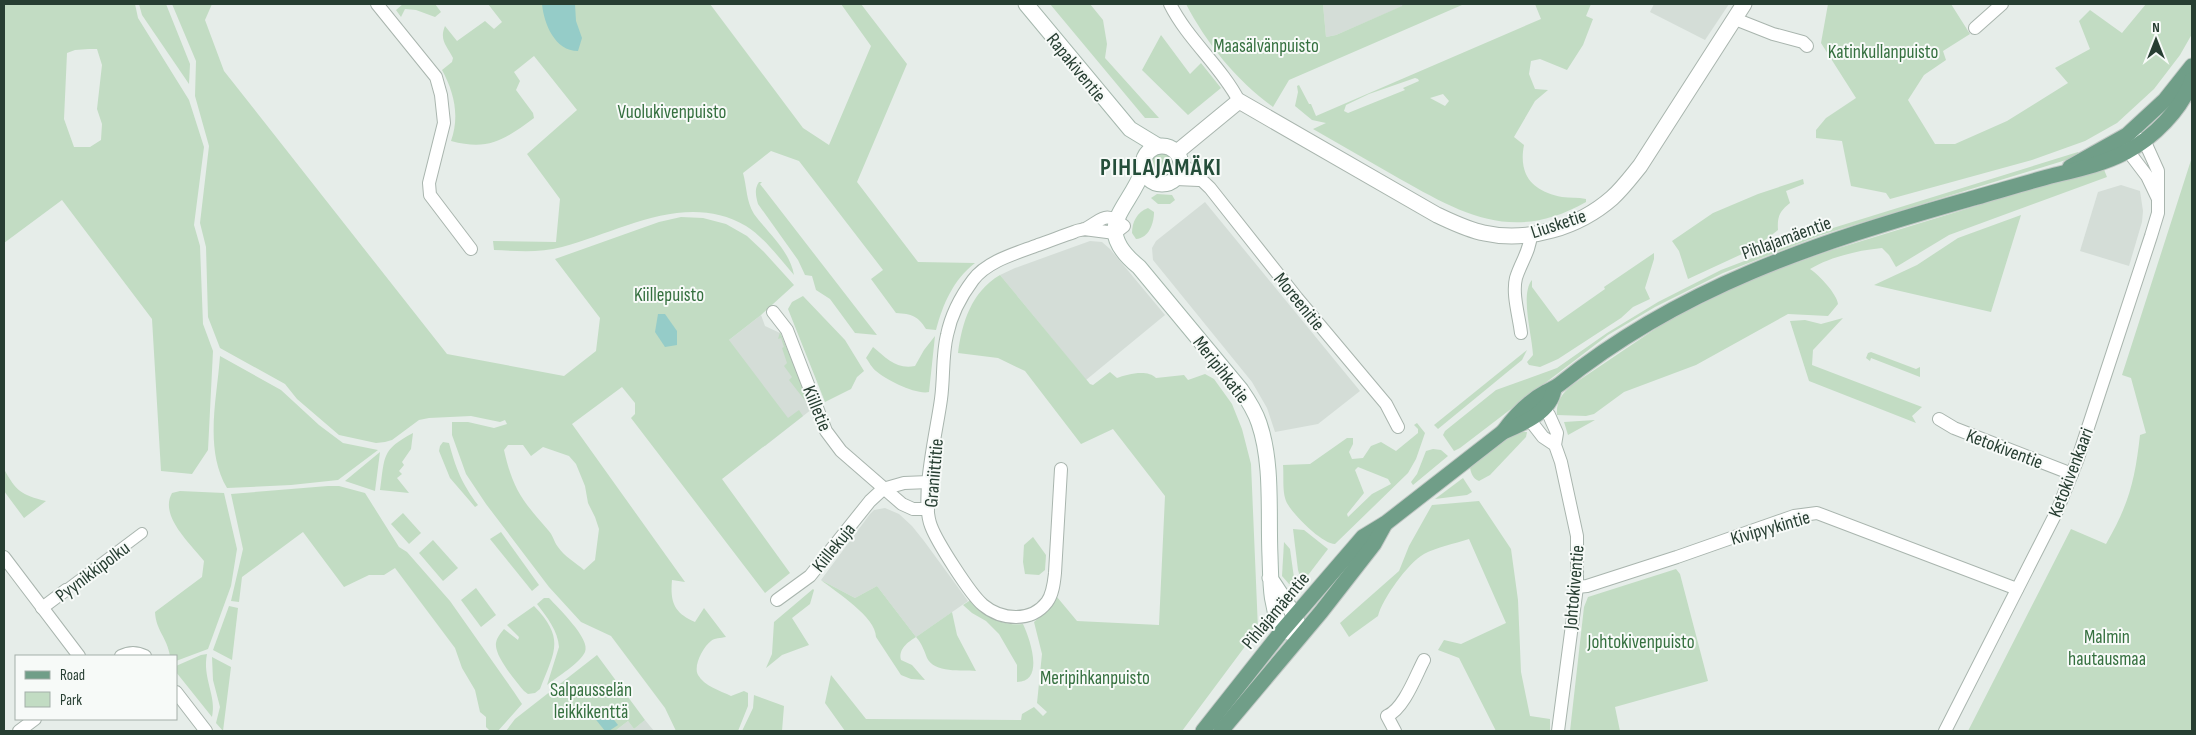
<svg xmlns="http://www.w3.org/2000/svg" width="2196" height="735" font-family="'Sofia Sans Condensed',sans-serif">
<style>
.built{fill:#d4ddd7}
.green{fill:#c2dcc3;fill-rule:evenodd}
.water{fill:#95ccc8}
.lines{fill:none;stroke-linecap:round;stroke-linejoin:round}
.pedestrian-casing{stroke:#a9b5ae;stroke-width:12}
.minor-casing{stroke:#a9b5ae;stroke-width:14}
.tertiary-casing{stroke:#a9b5ae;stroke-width:17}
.secondary-casing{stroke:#a6b8ae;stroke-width:17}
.primary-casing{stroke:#c3c9c6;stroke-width:17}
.pedestrian{stroke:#fff;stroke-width:10}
.minor{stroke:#fff;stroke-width:12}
.tertiary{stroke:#fff;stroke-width:15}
.secondary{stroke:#fff;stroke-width:15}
.primary{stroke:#709e88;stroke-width:15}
.labels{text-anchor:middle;stroke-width:4;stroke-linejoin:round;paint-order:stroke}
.park-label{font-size:19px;fill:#35703f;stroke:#f7faf8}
.street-label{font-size:19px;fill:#273e32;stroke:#f7faf8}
.district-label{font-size:24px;font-weight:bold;letter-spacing:1px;fill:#254e3a;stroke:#f7faf8}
</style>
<rect width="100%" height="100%" fill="#e6ede9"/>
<g class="built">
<polygon points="1323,4 1403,4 1403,6 1336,35 1326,37"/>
<polygon points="1654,4 1729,4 1705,40 1650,12"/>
<polygon points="2121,185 2140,191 2143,211 2142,222 2129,266 2080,251 2098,192"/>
<polygon points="1205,202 1360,391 1318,424 1275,432 1267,408 1252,382 1153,260 1152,248 1156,241"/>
<polygon points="1090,241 1102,242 1110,249 1165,315 1086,380 1000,275 1015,268"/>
<polygon points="761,315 765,326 780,333 812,409 765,446 701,362"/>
<polygon points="885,508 899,514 912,526 924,541 968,601 916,637 877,586 855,598 821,580 870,514 874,510"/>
<polygon points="645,720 654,731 615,731 628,721 634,729"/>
</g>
<g class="green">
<path d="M4,4H135L138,18L189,100L204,147L194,225L200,246L203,324L213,351L208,450L192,474L161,471L152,319L62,200L4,243ZM89,49H97L102,65L97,109L102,124L101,140L90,147H74L64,119L67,53L75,50Z"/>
<polygon points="139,4 166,4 190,64 189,84 142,15"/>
<path d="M172,4H212L205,20L224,71L447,354L564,376L596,351L600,318L555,259L659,222L681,217L703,218L726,224L747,236L764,252L794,285L761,315L729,340L788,418L799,410L803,416L722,479L790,573L765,593L631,418L635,414V403L622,387L572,424L685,582L672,580C670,602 674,613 695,622L704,608L726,637C721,638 714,638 711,641C703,647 693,666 698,675C704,686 721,691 731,696L744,691L748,693V706L738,731H676L665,708L611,636L581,622L549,587L486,504L466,474L452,435V422H468L494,428L507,424L505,420L500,422L471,416L429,418L419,420L392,440L385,442L376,443L339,435L297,399L285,384L220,348L208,317L206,247L200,223L209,146L195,96L196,61ZM508,445H523L531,456L543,447L569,456L576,464L585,486L588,503L595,517L599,529L595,560L584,570C576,563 564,556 558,547C554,542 553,535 548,530C522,500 513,490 504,450Z"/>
<polygon points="403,4 435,4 441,12 435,17 416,10 405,9 401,17 396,10"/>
<path d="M488,4H710L803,128L829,145L871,46L841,4H861L907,64L857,182L918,262L975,263C953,280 943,304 936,330L926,329C918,316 912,314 896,313L871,279L883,270L799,161L771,151L743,173C747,187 746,201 754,214C768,233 790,251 794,275C779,258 765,238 746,226C686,191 622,231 562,247C540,253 517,251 494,250L493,241L556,242L560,199L527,154L577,110L534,56L514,72L520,81L516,90L533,113L534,118C504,140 489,151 451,141C460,116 454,92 442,70L452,62L453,58C447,46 439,40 445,26L457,41L485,21L494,29L502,22Z"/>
<polygon points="1050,4 1090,4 1103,20 1107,44 1105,58 1159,118 1145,118"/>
<path d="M1186,4H1323L1326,37L1336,35L1402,6L1403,4L1462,5L1289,80L1273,107C1236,80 1207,44 1186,4Z"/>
<path d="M1535,4H1591L1586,16L1593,19L1583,45L1567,70L1540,59L1531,61L1529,74L1535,89L1548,90L1535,101L1514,137L1524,145C1518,176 1533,191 1562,197C1570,198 1578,197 1586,199V202C1514,243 1464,215 1400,179C1371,162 1342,146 1313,129L1326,123L1312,120L1295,106L1298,92L1297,86L1299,85L1309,104H1311L1316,116L1541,19ZM1415,78L1418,79L1419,81L1403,88L1405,90L1348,113L1344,111L1346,105L1369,94ZM1443,94L1449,101L1445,106L1430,98Z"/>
<polygon points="1828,4 1951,4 1970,34 1943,51 1946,60 1924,75 1908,100 1935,144 1955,144 2007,121 2068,83 2055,68 2090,49 2079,21 2090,10 2122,33 2146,4 2192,4 2192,34 2180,55 2154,89 2117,123 2085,141 2032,160 1890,199 1886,193 1851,186 1842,141 1816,138 1816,130 1826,118 1856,98 1821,43"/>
<polygon points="1161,35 1190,74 1201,63 1221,88 1188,115 1142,70"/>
<polygon points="2078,152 2079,156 1821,235 1723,273 1655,307 1608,335 1460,448 1454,451 1443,435 1445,431 1496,390 1557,368 1607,333 1658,302 1721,270 1820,232"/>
<circle cx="1162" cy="165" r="12"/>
<path d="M2192,157V731H1968L2071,529L2106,544C2129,504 2135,480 2140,435L2146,433L2131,378L2122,375Z"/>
<path d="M2103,167L2107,177L1949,235L1896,267L1889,255L1882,248C1859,250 1830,257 1810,269C1819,275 1837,294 1838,304L1828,316L1788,314L1696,365L1624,392L1594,414L1586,416L1557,415C1556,401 1562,394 1572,385L1667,321L1754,278L1829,251Z"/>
<path d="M1803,179L1804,184L1786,191L1790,203C1780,211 1777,216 1778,230L1755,248L1688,279L1679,251L1672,241L1713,213L1758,194Z"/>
<path d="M759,182H762L760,184L877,335L855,333L830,299L816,290L812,276L805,275L798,260L758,204C756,196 754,189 759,182Z"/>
<polygon points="1157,194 1172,195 1175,200 1170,204 1158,204 1151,198"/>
<path d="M1148,208L1154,212C1154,223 1149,238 1136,239L1132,233C1132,222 1137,212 1148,208Z"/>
<polygon points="2021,215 1991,312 1874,285 1917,265 1958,238"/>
<path d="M1654,253V259L1645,288L1650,299L1633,307L1621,318L1558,359L1540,367L1529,365L1527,362L1533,355C1532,335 1520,294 1532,280V287L1558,322L1605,289L1604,287Z"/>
<path d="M1000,275L1090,384L1093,385L1110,372L1117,378C1127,374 1148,369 1156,378L1184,375L1188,380L1205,374L1214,379L1232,404L1242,429L1251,464L1258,629L1182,731H845L825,703L831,675L866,719L1021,720L1022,714L1034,707L1043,716L1047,712L1037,703L1042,654L1034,622L1047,611L1057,597L1077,621L1159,625L1165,496L1113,429L1081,444L1025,371L998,358L958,353C962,323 971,292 1000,275Z"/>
<polygon points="803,296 845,340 864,371 857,377 851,389 825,402 788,309 792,302"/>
<polygon points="1843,318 1813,350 1812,365 1922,407 1912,416 1916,423 1809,381 1790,321 1805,320 1821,324"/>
<polygon points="780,332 809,402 807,403 789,380 792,377 784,366 787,363 782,348 784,347 781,338 778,339"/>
<path d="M935,336L929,392C916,395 886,380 876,371C872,368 869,362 866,358L873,347C886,358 897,370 915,366L924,350Z"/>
<polygon points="1527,350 1522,360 1438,429 1434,425"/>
<polygon points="1871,352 1916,369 1920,367 1920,377 1871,358 1870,361 1866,358 1868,353"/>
<path d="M220,356L281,390L319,425L343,443L378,450L338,480L291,485L227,488C204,449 217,399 220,356Z"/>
<polygon points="1595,420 1568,435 1564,422"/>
<path d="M1417,423L1425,433L1416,459L1408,473L1335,544C1322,544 1291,513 1286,501C1282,491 1284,475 1283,465L1310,464L1347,438H1353V444L1349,452L1352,459L1363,458L1371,446L1381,442L1396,451L1418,433V429L1414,425ZM1358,467L1388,479L1391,484L1372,494L1348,517L1347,514L1364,493L1355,470Z"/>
<path d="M1514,432H1527L1526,437L1490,475L1479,481C1473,479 1470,472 1470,466Z"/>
<path d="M413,433L411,449L402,462L404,465L399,471L402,474L397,478L409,493L380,490C385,456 381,450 413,433Z"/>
<path d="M443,442L449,443C456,469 462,484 478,505L475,507L450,478L439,451L440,446Z"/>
<polygon points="1433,449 1441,450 1448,456 1413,485 1411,482 1417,474 1426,451"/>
<polygon points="380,452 375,491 345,481"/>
<path d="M4,469C16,491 21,495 46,501L24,518L4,491Z"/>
<polygon points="1463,478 1472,492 1467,495 1435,499"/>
<polygon points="328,486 339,486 365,493 399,547 407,552 450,601 514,692 522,704 498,731 490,731 486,727 486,717 480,712 475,690 462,668 455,648 395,568 384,575 369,575 344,587 303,532 242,577 239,602 231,601 243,549 231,494"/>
<path d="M180,491L224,493L237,549L231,586L208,649L176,661V656H170C167,637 156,631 155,612L202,577L204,561C190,543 159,516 172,493Z"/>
<path d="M1479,501L1511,549L1518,600L1521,672L1530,716L1550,719V731H1496L1459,658L1438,650L1444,640L1461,644L1506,623L1469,539C1454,544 1437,547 1424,554C1408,563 1382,599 1378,616L1349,637L1340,623L1399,571L1409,546L1432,505Z"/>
<polygon points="403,513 421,533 409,544 391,524"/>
<polygon points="1293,529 1304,530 1328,549 1302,583 1298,570"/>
<polygon points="501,532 539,585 532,591 490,539"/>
<polygon points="1033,537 1046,555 1045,570 1039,575 1025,574 1023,562 1024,545"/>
<polygon points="433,540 458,568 443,581 419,553"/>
<polygon points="1284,542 1290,549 1295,585 1289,584 1282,576"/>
<polygon points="1676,569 1680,574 1708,681 1615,707 1620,731 1570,731 1584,607 1588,597"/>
<path d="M821,580L855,598L877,586L916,637L952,612L957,635L976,671C962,670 934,673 927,658C924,650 922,644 916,637C908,642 898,649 901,660L912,665L925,680L911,679L901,675L876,637C876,617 836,592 821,580Z"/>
<polygon points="476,588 496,615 481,627 461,600"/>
<polygon points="813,589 814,590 810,604 792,618 809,645 782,655 766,668 772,654 774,622"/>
<path d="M544,598H549C558,608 591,639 585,652C580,663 557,677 547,685L559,647C558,631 547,617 537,604Z"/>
<path d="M972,599C987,617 999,626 1023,624C1030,639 1045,682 1017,682V665L999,634L986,621L972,613L963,605Z"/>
<polygon points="229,606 238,608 232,660 213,650"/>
<path d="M534,606C566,639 554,652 540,689L535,693L528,694L524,691C516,681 494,656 496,643C497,637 501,633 504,629L518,640L519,637L507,625Z"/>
<path d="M207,654C202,678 217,696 212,717L176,672V666L201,655Z"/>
<polygon points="597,655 645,720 634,729 628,721 615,731 506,731 515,719"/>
<polygon points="212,657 231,667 223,731 216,723 220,707 213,680"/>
<polygon points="754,695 784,706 782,731 742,731 753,708"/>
</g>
<g class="water">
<path d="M542,4H575L576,21L582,38L578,51C555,51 544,24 542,4Z"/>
<polygon points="658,314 665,314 677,331 677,345 665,347 655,332"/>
<polygon points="604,707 618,725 609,731 605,731 593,716"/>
</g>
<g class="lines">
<g class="pedestrian-casing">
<polyline id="pedestrian" points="66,590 142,533"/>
</g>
<g class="minor-casing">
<g id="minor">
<polyline points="377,4 436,77 441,95 444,123 429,183 430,195 471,249"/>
<path d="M1170,4C1188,40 1221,66 1239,101"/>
<polyline points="1735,19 1773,34 1803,42 1807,46"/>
<polyline points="1975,28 2002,4"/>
<path d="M1181,164C1192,171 1201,179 1210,188L1297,298L1386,404L1398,427"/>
<polyline points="1176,179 1199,180"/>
<polyline points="773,312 787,330 826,431 841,451 902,504 913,509 928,509"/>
<path d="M1521,333C1519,316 1512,294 1516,278C1521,262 1530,251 1531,234"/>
<polyline points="1939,419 1954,428 2072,474"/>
<polyline points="1555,445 1543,437 1529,419 1531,404 1544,408 1549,415 1557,433 1555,445 1561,462 1577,536 1577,587 1558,731"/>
<path d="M1061,469L1055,573C1054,582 1053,594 1047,602C1031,623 1001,620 983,605C970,594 937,542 931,526C920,498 937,430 941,399C944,378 942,355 947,335C951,315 961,296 973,280C987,261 1017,253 1038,245C1050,241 1062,236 1074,232C1077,230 1082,230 1085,229C1102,220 1105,210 1124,226L1115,233L1084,229"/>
<polyline points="4,557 79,656"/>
<polyline points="1577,587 1587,586 1677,557 1794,516 1817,513 2017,589"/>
<polyline points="777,600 810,576 870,501 883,489 904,483 929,482"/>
<polyline points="42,608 66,590"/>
<path d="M121,656C129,652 137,652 145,656"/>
<polyline points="176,692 206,731"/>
<polyline points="19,731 35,719"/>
<path d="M1395,731L1387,716C1404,709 1416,675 1424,660"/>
<polyline points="1945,731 2057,511 2077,461 2151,236 2158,213 2158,171 2144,140 2127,135 2128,151 2147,176 2158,199"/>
</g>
</g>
<g class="tertiary-casing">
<path id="tertiary" d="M1177,152L1239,101L1437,215C1452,222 1468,230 1484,233C1528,243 1579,227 1612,198C1623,188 1631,177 1640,166L1744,4"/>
</g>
<g class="secondary-casing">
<g id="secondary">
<polyline points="1026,4 1130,129 1158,146"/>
<circle cx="1162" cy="165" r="19"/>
<path d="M1143,170C1129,210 1090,227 1139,267L1241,390C1248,400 1255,411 1259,423C1273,464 1268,513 1270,556C1271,585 1270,603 1282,631L1301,634L1295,616L1270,578"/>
</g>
</g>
<g class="primary-casing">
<g id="primary">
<polyline points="2070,167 2127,135 2165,100 2192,66"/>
<path d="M1503,432C1514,417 1529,401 1546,392C1551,389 1555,388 1560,384C1681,287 1815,243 1963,201C1993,193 2024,183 2055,175C2080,169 2103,164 2126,152C2153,138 2182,109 2192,80"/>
<path d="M1203,731L1282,631L1363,537L1386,523L1503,432C1522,424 1551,412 1554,389"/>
<polyline points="1221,731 1321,612 1374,544 1385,524"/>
</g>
</g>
<use href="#pedestrian" class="pedestrian"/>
<use href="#minor" class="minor"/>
<use href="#tertiary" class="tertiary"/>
<use href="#secondary" class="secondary"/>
<use href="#primary" class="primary"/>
</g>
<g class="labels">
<g class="park-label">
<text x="1266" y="52">Maasälvänpuisto</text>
<text x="1883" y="58">Katinkullanpuisto</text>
<text x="672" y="118">Vuolukivenpuisto</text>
<text x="669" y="301">Kiillepuisto</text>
<text x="2107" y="643">Malmin<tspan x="2107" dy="22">hautausmaa</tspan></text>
<text x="1641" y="648">Johtokivenpuisto</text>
<text x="1095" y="684">Meripihkanpuisto</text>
<text x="591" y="696">Salpausselän<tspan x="591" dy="22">leikkikenttä</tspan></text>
</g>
<g class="street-label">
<text transform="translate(1077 67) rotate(51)" y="7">Rapakiventie</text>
<text transform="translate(1558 223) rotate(-18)" y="7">Liusketie</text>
<text transform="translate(1786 237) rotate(-20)" y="7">Pihlajamäentie</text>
<text transform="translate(1300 301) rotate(51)" y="7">Moreenitie</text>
<text transform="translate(1222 369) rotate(52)" y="7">Meripihkatie</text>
<text transform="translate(818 408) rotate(68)" y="7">Kiilletie</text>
<text transform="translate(2005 448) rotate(21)" y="7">Ketokiventie</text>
<text transform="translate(2070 472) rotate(-69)" y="7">Ketokivenkaari</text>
<text transform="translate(933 473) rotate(-85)" y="7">Graniittitie</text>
<text transform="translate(1770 527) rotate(-16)" y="7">Kivipyykintie</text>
<text transform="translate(833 547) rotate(-51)" y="7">Kiillekuja</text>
<text transform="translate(92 571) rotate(-37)" y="7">Pyynikkipolku</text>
<text transform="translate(1573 587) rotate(-85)" y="7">Johtokiventie</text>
<text transform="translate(1275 610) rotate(-50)" y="7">Pihlajamäentie</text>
</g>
<g class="district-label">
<text x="1161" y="175">PIHLAJAMÄKI</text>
</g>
</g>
<rect width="2196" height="735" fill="none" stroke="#273e32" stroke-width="10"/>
<rect x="15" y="655" width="162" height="65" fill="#f7faf8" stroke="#a4afa9"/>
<rect x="25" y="671" width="25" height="8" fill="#709e88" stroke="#a4afa9"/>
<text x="60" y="680" font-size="15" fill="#273e32">Road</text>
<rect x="25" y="692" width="25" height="15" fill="#c2dcc3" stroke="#a4afa9"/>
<text x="60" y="705" font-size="15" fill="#273e32">Park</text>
<g transform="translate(2156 40)" stroke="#f7faf8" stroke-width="4" paint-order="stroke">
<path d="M0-4L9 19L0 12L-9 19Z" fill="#273e32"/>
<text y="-8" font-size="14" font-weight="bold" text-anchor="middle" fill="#273e32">N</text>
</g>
</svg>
